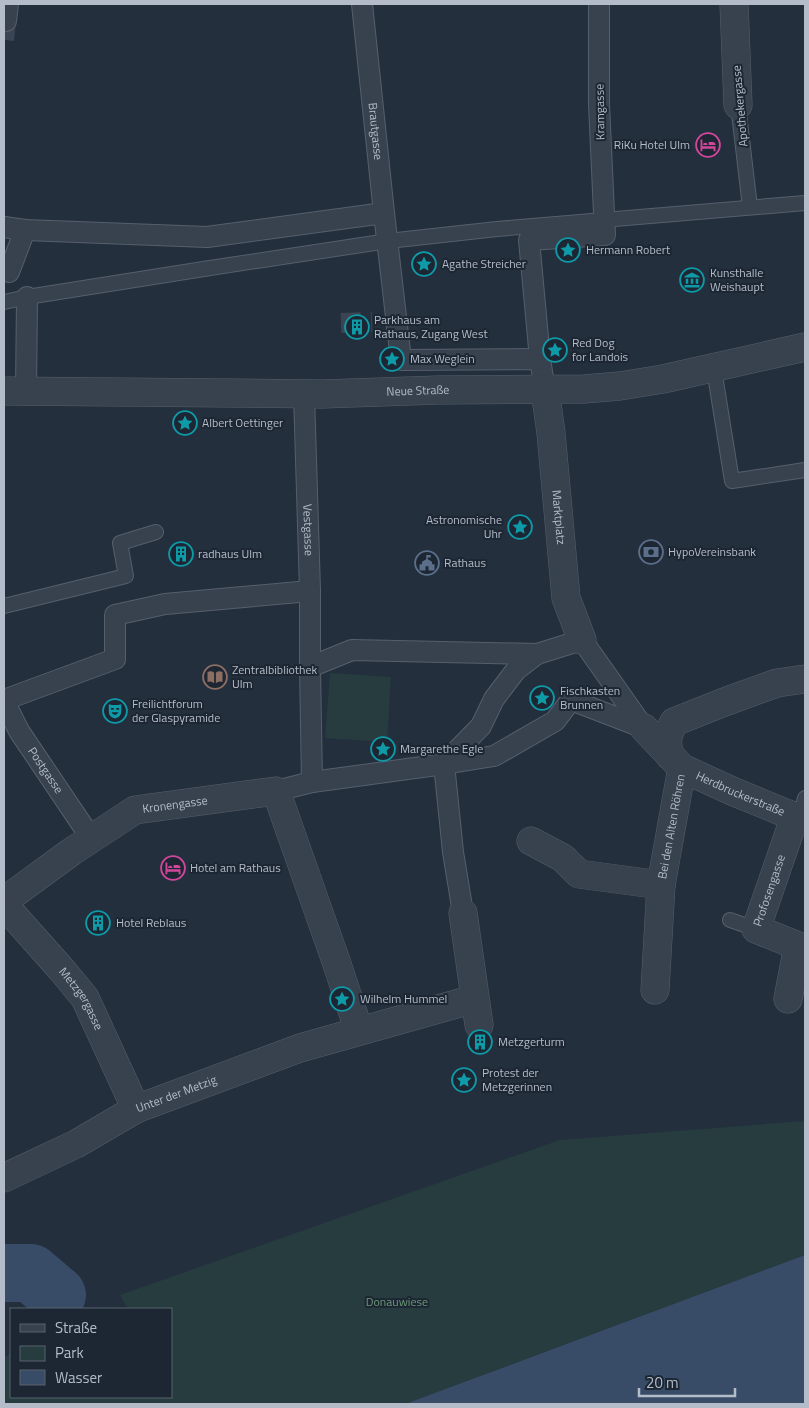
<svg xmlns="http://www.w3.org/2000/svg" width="809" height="1408" font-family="'Titillium Web',sans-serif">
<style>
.green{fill:#263c3f}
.water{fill:#394c67}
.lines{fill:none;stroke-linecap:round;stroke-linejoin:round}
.river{stroke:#394c67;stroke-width:58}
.pedestrian-tunnel{stroke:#3a4453;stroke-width:20;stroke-dasharray:20 10;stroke-linecap:butt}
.service-casing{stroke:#565f6c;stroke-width:16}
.pedestrian-casing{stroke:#565f6c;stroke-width:22}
.minor-casing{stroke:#565f6c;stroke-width:29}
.tertiary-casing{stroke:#565f6c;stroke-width:29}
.service{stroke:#38414e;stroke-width:14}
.pedestrian{stroke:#38414e;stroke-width:20}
.minor{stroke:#38414e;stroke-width:28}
.tertiary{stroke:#38414e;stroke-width:28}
.labels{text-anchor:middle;stroke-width:4;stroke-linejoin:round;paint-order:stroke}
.street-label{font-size:12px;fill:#b4bcc9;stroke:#1d2633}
.poi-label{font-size:12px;fill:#b4bcc9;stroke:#1d2633;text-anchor:start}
.park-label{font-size:12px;fill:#6b9a76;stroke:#1d2633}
</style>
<rect width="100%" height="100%" fill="#242f3e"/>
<g class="green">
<polygon points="330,673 391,677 387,742 325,738"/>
<polygon points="805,1121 805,1255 405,1404 4,1404 4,1357 11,1353 11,1397 171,1397 171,1309 128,1309 120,1295 560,1140"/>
</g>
<polygon class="water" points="805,1255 805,1404 405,1404"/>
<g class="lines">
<polyline class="river" points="4,1273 31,1273 57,1295"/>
<g class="pedestrian-tunnel">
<polyline points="4,40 6,21"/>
<polyline points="341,323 372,322"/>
</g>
<g class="service-casing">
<g id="service">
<polyline points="738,105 750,207"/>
<polyline points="4,302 27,297 210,268 388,241 497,229 805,203"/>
<polyline points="714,369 732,481 805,470"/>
<polyline points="4,606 126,576 120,543 156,532"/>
<polyline points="800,818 805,798"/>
<polyline points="730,920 756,929"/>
</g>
</g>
<g class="pedestrian-casing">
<g id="pedestrian">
<path id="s1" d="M362,4L384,213L401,360L540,359L545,390"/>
<polyline points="6,21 8,4"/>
<polyline points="4,227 25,230 207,237 384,213"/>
<polyline points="9,272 25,230"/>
<polyline points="540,359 529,240 605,235 599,104 599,4"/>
<polyline points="26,391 27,297"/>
<path id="s2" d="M304,394L310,591V667"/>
<polyline points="4,700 115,659 115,615 165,604 310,591"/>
<path id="s3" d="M4,701L19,731L91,838"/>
<polyline points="444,764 481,726 494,699 516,670 537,654 582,640 644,728"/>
<polyline points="444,764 453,852 463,913"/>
<polyline points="312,782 310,667 352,650 537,654"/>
<polyline points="276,791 312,782 444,764 494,756 555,721 571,700 644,728"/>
</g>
</g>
<g class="minor-casing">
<g id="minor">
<polyline points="734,4 738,105"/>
<path id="s4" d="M545,390L551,433L566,598L582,640"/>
<path id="s5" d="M644,728L682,768L732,791L805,821"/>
<path d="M670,756C666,741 667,736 674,722L727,701L777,683L805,679"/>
<path id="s6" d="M531,841L563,858L579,874L661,885L682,768"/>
<path id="s7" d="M4,901L71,852L135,810L276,791L337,964L359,1031"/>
<path id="s8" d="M4,905L62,970L85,998L136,1109"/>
<polyline points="463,913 479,1025"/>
<polyline points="655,990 661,885"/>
<path id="s9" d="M788,999L798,946L756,929L795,816"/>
<path id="s10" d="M4,1178L76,1144L136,1109L300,1048L474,999"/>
</g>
</g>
<g class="tertiary-casing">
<g id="tertiary">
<path id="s11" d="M4,391L323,394L438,390L584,389L620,386L663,379L805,347"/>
</g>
</g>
<use href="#service" class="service"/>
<use href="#pedestrian" class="pedestrian"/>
<use href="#minor" class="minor"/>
<use href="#tertiary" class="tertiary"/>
</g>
<defs>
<g id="hotel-ring" transform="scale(1.25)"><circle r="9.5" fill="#1d2633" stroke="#d1479c" stroke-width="1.5"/><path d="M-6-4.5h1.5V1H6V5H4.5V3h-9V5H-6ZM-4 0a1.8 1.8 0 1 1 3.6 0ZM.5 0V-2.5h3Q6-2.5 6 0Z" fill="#d1479c"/></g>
<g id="sight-ring" transform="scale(1.25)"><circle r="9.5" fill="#1d2633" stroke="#0f9aa8" stroke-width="1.5"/><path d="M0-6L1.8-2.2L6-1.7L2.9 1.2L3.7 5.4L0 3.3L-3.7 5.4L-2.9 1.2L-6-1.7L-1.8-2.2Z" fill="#0f9aa8"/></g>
<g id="museum-ring" transform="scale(1.25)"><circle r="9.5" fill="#1d2633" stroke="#0f9aa8" stroke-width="1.5"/><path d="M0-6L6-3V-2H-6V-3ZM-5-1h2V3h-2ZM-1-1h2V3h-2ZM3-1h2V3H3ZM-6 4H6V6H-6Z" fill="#0f9aa8"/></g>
<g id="building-ring" transform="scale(1.25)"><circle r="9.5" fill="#1d2633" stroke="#0f9aa8" stroke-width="1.5"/><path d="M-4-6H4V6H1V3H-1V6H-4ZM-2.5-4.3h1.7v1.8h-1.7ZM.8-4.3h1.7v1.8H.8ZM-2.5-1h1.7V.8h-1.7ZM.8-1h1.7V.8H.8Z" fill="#0f9aa8"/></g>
<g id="bank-ring" transform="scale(1.25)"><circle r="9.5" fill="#1d2633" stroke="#5c6f8a" stroke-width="1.5"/><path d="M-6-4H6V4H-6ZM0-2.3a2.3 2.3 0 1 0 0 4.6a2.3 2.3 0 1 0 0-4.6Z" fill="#5c6f8a"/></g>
<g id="civic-ring" transform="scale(1.25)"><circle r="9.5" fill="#1d2633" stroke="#5c6f8a" stroke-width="1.5"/><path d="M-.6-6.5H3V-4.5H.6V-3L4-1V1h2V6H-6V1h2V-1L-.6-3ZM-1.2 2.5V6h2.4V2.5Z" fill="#5c6f8a"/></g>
<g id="library-ring" transform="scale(1.25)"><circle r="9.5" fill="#1d2633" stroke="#8d6e63" stroke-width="1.5"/><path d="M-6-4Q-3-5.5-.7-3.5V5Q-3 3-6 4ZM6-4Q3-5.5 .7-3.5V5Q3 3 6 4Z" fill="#8d6e63"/></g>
<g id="theatre-ring" transform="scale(1.25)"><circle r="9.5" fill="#1d2633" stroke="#0f9aa8" stroke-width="1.5"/><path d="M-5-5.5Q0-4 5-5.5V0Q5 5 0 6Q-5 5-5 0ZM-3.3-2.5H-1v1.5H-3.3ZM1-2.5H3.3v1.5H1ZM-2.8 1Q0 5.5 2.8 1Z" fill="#0f9aa8"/></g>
</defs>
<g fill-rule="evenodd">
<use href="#hotel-ring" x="708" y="145"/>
<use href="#sight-ring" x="568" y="250"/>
<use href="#sight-ring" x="424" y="264"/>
<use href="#museum-ring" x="692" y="280"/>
<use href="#building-ring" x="357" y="327"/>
<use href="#sight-ring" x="555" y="350"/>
<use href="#sight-ring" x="392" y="359"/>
<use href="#sight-ring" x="185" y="423"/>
<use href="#sight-ring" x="520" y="527"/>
<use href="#bank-ring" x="651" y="552"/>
<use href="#building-ring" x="181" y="554"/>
<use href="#civic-ring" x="427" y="563"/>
<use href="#library-ring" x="215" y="677"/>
<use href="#sight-ring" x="542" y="698"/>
<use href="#theatre-ring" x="115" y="711"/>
<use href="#sight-ring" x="383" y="749"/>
<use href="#hotel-ring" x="173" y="868"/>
<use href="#building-ring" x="98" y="923"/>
<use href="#sight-ring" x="342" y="999"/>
<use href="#building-ring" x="480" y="1042"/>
<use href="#sight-ring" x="464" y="1080"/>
</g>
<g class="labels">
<g class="street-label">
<text transform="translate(740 106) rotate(-95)" y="4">Apothekergasse</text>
<text transform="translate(600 112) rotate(-91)" y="4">Kramgasse</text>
<text dy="4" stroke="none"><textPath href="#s1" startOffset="128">Brautgasse</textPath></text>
<text dy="4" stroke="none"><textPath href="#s11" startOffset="414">Neue Straße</textPath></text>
<text dy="4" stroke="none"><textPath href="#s4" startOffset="128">Marktplatz</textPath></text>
<text dy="4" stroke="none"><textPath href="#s2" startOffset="136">Vestgasse</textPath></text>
<text dy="4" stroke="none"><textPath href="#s3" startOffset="81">Postgasse</textPath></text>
<text dy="4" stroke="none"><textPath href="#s5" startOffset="119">Herdbruckerstraße</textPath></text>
<text dy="4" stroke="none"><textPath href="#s7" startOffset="200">Kronengasse</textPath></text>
<text dy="4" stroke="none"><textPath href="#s6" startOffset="201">Bei den Alten Röhren</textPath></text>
<text dy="4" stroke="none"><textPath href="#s9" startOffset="140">Profosengasse</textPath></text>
<text dy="4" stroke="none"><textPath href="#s8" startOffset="122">Metzgergasse</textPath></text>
<text dy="4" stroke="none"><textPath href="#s10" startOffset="192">Unter der Metzig</textPath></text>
</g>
<g class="poi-label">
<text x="690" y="149" text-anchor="end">RiKu Hotel Ulm</text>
<text x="586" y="254">Hermann Robert</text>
<text x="442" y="268">Agathe Streicher</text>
<text x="710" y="277">Kunsthalle<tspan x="710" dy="14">Weishaupt</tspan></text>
<text x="374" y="324">Parkhaus am<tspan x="374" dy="14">Rathaus, Zugang West</tspan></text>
<text x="572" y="347">Red Dog<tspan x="572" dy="14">for Landois</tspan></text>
<text x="410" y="363">Max Weglein</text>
<text x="202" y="427">Albert Oettinger</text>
<text x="502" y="524" text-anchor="end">Astronomische<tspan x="502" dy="14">Uhr</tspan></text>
<text x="668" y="556">HypoVereinsbank</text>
<text x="198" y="558">radhaus Ulm</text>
<text x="444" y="567">Rathaus</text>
<text x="232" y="674">Zentralbibliothek<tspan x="232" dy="14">Ulm</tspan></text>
<text x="560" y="695">Fischkasten<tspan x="560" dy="14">Brunnen</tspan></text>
<text x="132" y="708">Freilichtforum<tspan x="132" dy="14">der Glaspyramide</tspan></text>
<text x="400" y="753">Margarethe Egle</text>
<text x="190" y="872">Hotel am Rathaus</text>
<text x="116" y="927">Hotel Reblaus</text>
<text x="360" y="1003">Wilhelm Hummel</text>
<text x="498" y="1046">Metzgerturm</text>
<text x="482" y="1077">Protest der<tspan x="482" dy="14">Metzgerinnen</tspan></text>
</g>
<g class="park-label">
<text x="397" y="1306">Donauwiese</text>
</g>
</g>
<rect width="809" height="1408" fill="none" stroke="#b4bcc9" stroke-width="10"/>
<rect x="10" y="1308" width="162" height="90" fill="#1d2633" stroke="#59626f"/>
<rect x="20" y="1324" width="25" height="8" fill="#38414e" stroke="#59626f"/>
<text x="55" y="1333" font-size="15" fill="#b4bcc9">Straße</text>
<rect x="20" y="1346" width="25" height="15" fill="#263c3f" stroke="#59626f"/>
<text x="55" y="1358" font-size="15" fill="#b4bcc9">Park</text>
<rect x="20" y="1370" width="25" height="15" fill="#394c67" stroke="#59626f"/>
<text x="55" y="1383" font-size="15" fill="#b4bcc9">Wasser</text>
<path d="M639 1388v8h96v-8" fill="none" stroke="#b4bcc9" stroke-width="2.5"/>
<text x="646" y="1388" font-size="15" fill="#b4bcc9" stroke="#1d2633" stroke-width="4" paint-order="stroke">20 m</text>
</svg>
